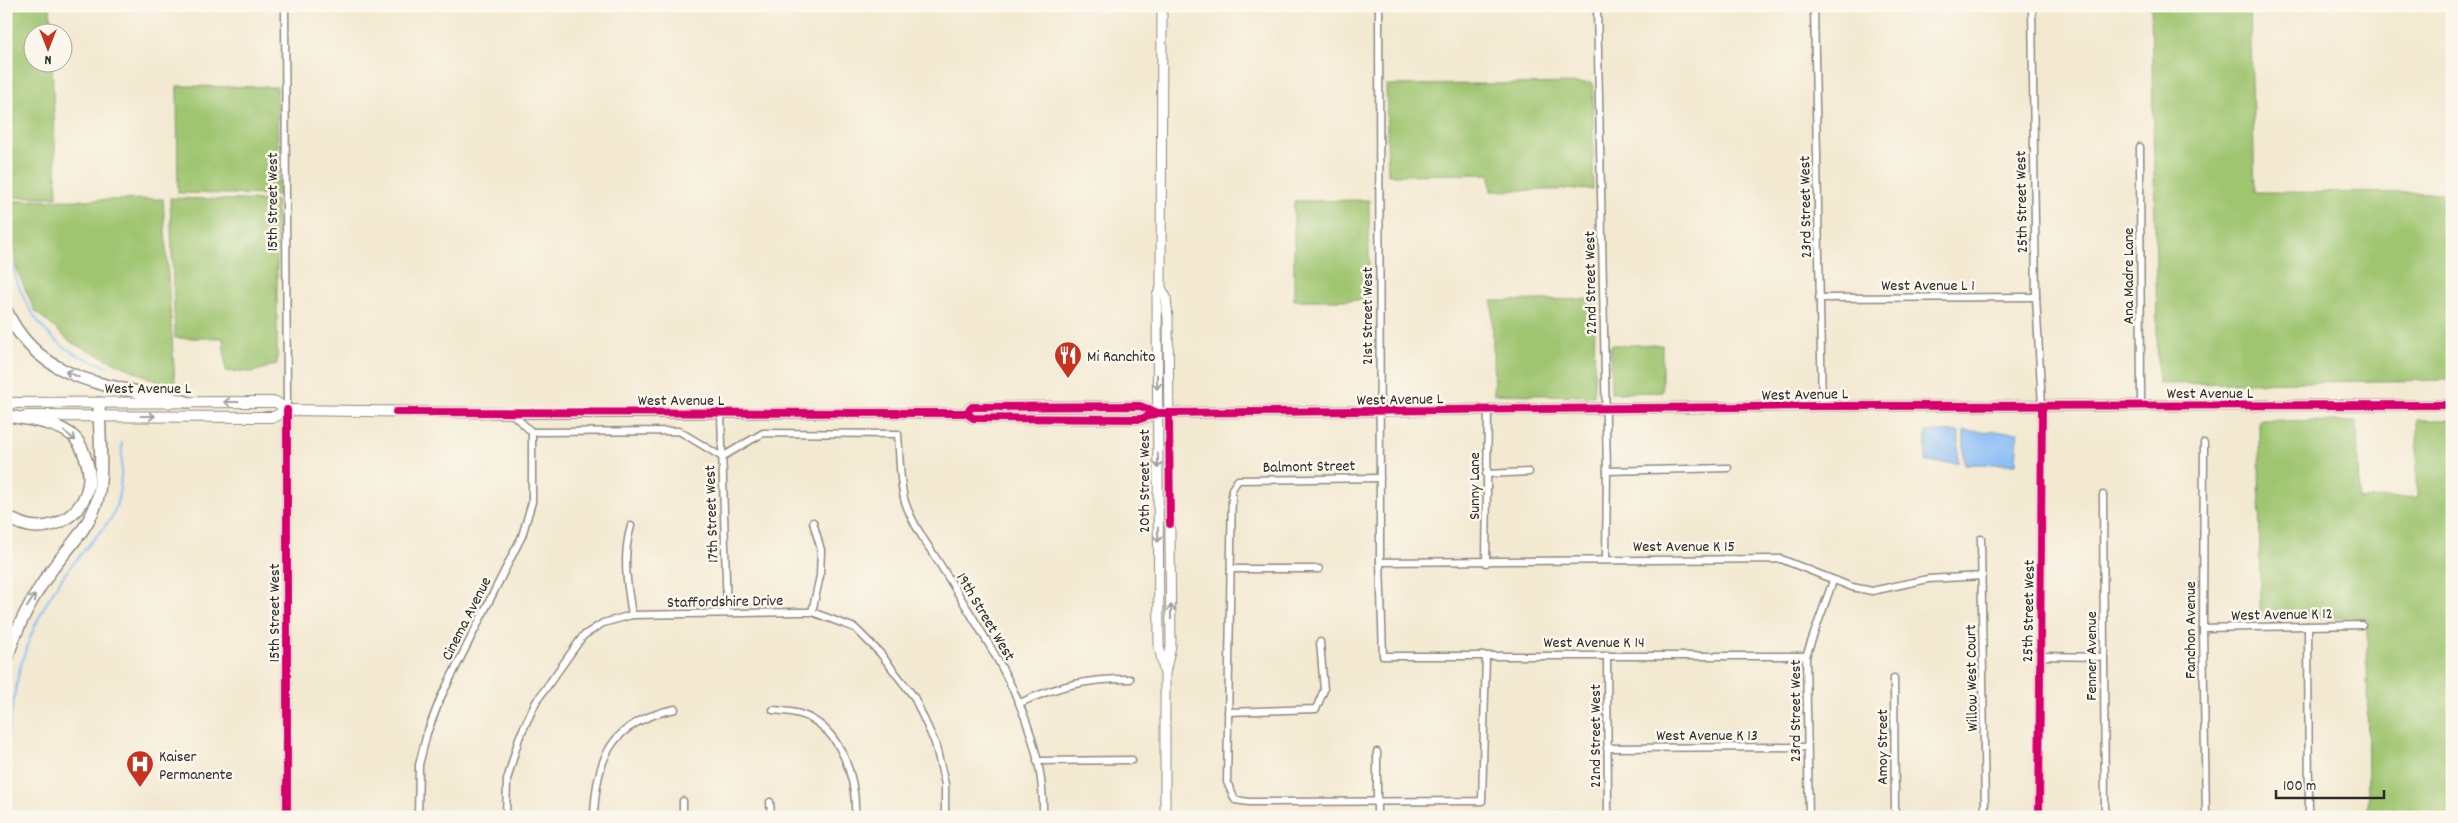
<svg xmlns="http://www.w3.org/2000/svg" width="2458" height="823" font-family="Dekko,sans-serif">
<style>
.green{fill:#9fc570;stroke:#65784e}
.water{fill:#87bcf6;stroke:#597490}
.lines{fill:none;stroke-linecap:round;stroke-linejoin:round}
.stream{stroke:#87bcf6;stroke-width:2}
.street-casing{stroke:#8f8a7e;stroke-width:9}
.secondary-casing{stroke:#8f8a7e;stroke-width:11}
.primary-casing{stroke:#8f8a7e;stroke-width:12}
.highway-casing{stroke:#8f8a7e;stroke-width:14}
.street{stroke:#fff;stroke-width:6}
.secondary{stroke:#fff;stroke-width:9}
.primary{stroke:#fff;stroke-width:10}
.highway{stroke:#fff;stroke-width:11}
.cycleway-casing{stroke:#fbf7ec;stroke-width:11}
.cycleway{stroke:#d6006c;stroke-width:8}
.oneway{stroke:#a0a0a0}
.labels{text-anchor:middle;stroke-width:5;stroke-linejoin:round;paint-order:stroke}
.street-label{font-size:16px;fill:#2b2b2b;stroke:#fbf7ec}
.poi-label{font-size:16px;fill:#2b2b2b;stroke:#fbf7ec;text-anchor:start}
</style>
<rect width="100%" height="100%" fill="#fbf7ec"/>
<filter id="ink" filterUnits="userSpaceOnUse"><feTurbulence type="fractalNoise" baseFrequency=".02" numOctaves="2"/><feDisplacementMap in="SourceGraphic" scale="10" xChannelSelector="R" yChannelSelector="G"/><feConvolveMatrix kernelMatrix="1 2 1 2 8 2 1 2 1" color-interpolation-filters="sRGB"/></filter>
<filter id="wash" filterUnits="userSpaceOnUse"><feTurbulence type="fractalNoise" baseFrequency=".0096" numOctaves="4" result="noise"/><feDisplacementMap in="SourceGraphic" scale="20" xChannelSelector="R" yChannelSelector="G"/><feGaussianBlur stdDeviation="1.12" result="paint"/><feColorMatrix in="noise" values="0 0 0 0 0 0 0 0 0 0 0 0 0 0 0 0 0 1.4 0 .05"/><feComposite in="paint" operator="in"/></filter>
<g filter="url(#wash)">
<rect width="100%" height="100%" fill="#f3e9d1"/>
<g class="green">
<polygon points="6,6 50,6 51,32 32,32 32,62 52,63 57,197 8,197"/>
<polygon points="2151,6 2250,6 2255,192 2452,193 2452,380 2158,384"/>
<polygon points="1593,83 1593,189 1491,191 1490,174 1388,175 1386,85"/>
<polygon points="177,86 277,87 279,195 178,193"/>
<polygon points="170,198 277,201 277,364 253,372 226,371 223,338 175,338"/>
<polygon points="163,199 175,384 163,384 72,343 35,311 16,268 8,201"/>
<polygon points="1369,200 1369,300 1294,300 1294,201"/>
<polygon points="1595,299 1594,396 1494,394 1492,301"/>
<polygon points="1611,345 1662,345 1662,392 1611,393"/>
<polygon points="2259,420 2357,422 2359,499 2417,497 2417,420 2452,420 2452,817 2368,817 2367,618 2260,618"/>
</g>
<g class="water">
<polygon points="1964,431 2018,432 2016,464 1964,464"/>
<polygon points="1926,432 1959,432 1958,463 1926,462"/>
</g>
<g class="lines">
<g class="stream">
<path d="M6,232C12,279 28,326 72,352C83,358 96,362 107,367"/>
<path d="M6,750C14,688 21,641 56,587C71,563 93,541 111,519C123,494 121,469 122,443"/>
</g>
</g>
</g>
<g filter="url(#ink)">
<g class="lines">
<g class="street-casing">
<g id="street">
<polyline points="285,6 287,410"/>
<polyline points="1379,6 1380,562 1383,656 1806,656"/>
<polyline points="1597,6 1607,471 1606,559"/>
<polyline points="1814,6 1822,406"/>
<polyline points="2032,6 2036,297 2042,406"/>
<polyline points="2140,147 2141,406"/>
<polyline points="1819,298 2036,297"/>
<polyline points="721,413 727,613"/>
<path d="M512,414L532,432L679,431L722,457L763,433L898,434C900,456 899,481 905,502C914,528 932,551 946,574C992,649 1046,726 1043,817"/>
<polyline points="2204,443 2203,628 2206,817"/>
<polyline points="1607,471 1728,468"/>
<polyline points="1486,474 1529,472"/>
<polyline points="1380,478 1238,480 1232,489 1227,782 1235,800 1249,802 1482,801 1486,656"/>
<polyline points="2103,495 2105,817"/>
<path d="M631,526C622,556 627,584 632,615"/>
<polyline points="1981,539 1985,817"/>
<polyline points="1380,562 1781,559 1852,587 1872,591 1928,579 1982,576"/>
<polyline points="1486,563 1488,410"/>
<polyline points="1231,569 1319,569"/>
<polyline points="812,612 820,576 821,550 813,522"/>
<polyline points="2308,626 2309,817"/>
<polyline points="2203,628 2362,625"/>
<polyline points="1607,655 1608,817"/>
<polyline points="2040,656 2104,657"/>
<polyline points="1894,678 1895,817"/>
<path d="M1020,703C1059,685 1088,679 1130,679"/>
<path d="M773,710C781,711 791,711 800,714C841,727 857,779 855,817"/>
<polyline points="1228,712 1316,709 1324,690 1320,642"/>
<polyline points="1607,748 1807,747"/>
<polyline points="1377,752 1377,817"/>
<polyline points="1037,761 1132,760"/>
<polyline points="683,801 683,817"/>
<polyline points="770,802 771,817"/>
<polyline points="418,817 419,765 427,733 441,697 522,536 532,502 532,432"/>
<polyline points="506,817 507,780 519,738 536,702 583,636 603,623 632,615 796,612 812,612 855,628 880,653 914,697 935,743 945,784 945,817"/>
<path d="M594,817C596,756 612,722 675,709"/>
<polyline points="1809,817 1806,656 1833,581"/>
</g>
</g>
<g class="secondary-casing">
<g id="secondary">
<polyline points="1162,6 1161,288 1166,297 1168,319 1171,646 1165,673 1165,817"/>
<polyline points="1161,288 1157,296 1159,646 1164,671"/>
<polyline points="287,817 287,410"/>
<polyline points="2039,817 2042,406"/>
</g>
</g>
<g class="primary-casing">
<g id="primary">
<polyline points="6,403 276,402 287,410"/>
<polyline points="966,413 972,407 1140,406 1158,413 1169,413 1822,406 2452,405"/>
<polyline points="27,416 274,417 287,410 512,413 966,413 973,418 1140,419 1158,413"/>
</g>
</g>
<g class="highway-casing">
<g id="highway">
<path d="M6,310C41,387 117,385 187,402"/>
<path d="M6,515C46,548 105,507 85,457C83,450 79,442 74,437C58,422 29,420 9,416"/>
<path d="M6,662C16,627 32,597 53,568C69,547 89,527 97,501C104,476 99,430 99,403"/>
</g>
</g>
<use href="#street" class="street"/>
<use href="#secondary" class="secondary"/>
<use href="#primary" class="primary"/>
<use href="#highway" class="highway"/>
<g class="cycleway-casing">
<g id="cycleway">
<polyline points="396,412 966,413 973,418 1140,419 1158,413"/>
<polyline points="966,413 972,407 1140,406 1158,413 1169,413 1822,406 2452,405"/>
<polyline points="1169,413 1170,524"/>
<polyline points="287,817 287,410"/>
<polyline points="2039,817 2042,406"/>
</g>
</g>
<use href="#cycleway" class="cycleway"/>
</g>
<defs><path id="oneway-shaft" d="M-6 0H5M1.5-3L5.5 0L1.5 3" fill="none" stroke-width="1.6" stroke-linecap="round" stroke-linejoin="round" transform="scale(1.25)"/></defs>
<g class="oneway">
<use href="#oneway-shaft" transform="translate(72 374) rotate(-156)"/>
<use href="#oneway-shaft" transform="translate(1157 382) rotate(90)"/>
<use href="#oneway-shaft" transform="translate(231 402) rotate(-180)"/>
<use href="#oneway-shaft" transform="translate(148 416)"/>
<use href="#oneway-shaft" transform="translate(70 436) rotate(39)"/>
<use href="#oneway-shaft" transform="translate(1158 461) rotate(89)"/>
<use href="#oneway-shaft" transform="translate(1158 535) rotate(90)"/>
<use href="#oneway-shaft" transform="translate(31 601) rotate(-57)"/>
<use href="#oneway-shaft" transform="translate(1171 612) rotate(-90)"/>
</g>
</g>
<defs>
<g id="restaurant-pin" transform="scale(1.4375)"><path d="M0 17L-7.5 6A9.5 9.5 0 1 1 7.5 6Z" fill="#c8321e" stroke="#fbf7ec"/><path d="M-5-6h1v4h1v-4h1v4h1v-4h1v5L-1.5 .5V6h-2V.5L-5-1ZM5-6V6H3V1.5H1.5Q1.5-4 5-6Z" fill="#fff"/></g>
<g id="hospital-pin" transform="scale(1.4375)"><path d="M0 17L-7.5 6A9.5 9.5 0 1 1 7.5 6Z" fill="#c8321e" stroke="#fbf7ec"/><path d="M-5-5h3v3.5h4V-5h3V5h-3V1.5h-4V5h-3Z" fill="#fff"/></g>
</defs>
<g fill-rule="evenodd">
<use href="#restaurant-pin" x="1068" y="355"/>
<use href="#hospital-pin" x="140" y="764"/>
</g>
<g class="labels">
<g class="street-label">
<text transform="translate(271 202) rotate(-90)" y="6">15th Street West</text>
<text transform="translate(2020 202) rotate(-91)" y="6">25th Street West</text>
<text transform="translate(1804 207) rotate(-91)" y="6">23rd Street West</text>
<text transform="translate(2127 276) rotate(-90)" y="6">Ana Madre Lane</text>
<text transform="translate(1589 283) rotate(-91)" y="6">22nd Street West</text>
<text x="1928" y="290">West Avenue L 1</text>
<text transform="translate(1366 316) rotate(-90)" y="6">21st Street West</text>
<text x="148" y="393">West Avenue L</text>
<text x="2210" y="398">West Avenue L</text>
<text transform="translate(1805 393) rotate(-1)" y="6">West Avenue L</text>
<text transform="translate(1400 398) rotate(-1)" y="6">West Avenue L</text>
<text x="681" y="405">West Avenue L</text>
<text transform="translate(1309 465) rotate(-1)" y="6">Balmont Street</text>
<text transform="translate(1143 481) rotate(-90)" y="6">20th Street West</text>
<text transform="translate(1473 486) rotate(-90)" y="6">Sunny Lane</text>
<text transform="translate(710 514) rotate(-92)" y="6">17th Street West</text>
<text x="1684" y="551">West Avenue K 15</text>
<text transform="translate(725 600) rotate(-1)" y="6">Staffordshire Drive</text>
<text transform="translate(2027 611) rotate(-89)" y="6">25th Street West</text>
<text transform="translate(273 613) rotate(-90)" y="6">15th Street West</text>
<text transform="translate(2282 613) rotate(-1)" y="6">West Avenue K 12</text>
<text transform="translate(987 616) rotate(59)" y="6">19th Street West</text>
<text transform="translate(465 618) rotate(-63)" y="6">Cinema Avenue</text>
<text transform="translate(2189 630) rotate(-90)" y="6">Fanchon Avenue</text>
<text x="1594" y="647">West Avenue K 14</text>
<text transform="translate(2090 656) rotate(-90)" y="6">Fenner Avenue</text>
<text transform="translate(1970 678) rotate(-91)" y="6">Willow West Court</text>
<text transform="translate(1794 711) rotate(-90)" y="6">23rd Street West</text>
<text x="1707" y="740">West Avenue K 13</text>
<text transform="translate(1594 736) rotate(-90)" y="6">22nd Street West</text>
<text transform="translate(1881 747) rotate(-90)" y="6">Amoy Street</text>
</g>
<g class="poi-label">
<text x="1087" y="361">Mi Ranchito</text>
<text x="159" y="761">Kaiser<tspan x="159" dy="18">Permanente</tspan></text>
</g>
</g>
<rect width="2458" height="823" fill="none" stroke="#fbf7ec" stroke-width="25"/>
<g transform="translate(48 48) rotate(180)"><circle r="24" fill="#fbf7ec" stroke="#a8a59f"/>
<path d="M0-4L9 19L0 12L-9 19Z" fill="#c8321e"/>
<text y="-8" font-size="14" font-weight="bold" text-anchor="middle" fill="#2b2b2b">N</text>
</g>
<path d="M2276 790v8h108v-8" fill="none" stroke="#2b2b2b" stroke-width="2.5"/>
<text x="2283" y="790" font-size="15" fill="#2b2b2b" stroke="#fbf7ec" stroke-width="4" paint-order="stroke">100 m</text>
</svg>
